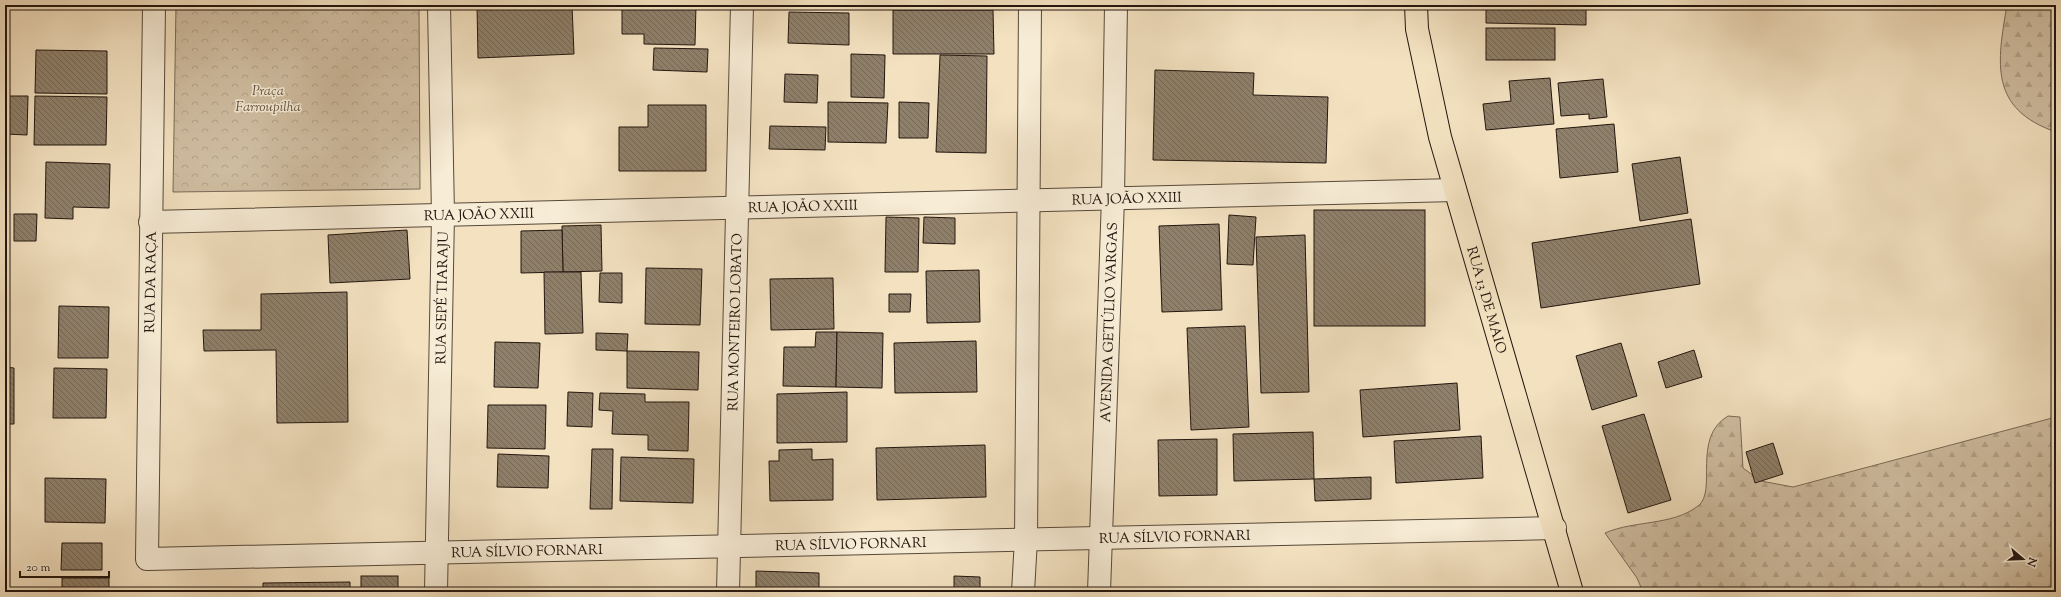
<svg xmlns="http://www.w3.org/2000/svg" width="2061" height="597" font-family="'Sorts Mill Goudy',serif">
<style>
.forest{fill:url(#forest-firs);stroke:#7a6a58}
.park{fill:url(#park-crowns);stroke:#7a6a58}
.building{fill:url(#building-back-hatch);stroke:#23160e}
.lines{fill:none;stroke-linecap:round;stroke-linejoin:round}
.minor-casing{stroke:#57493a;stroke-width:24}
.major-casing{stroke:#23160e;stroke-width:24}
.minor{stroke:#f7ecd6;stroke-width:22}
.major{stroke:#f3e1c0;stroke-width:22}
.labels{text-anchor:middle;stroke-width:3;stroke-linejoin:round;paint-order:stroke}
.park-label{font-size:14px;font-style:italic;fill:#605142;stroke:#f7ecd6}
.street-label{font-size:14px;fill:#23160e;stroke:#f7ecd6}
</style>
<defs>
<pattern id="forest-firs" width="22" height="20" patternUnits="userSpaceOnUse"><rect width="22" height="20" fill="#d0bea2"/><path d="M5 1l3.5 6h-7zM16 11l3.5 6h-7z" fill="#b2a38a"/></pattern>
<pattern id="park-crowns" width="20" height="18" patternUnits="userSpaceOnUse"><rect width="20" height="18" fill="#d0bea2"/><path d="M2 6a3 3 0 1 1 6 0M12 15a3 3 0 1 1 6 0" fill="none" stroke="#b2a38a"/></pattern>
<pattern id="building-back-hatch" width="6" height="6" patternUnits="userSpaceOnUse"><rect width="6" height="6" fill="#8f806b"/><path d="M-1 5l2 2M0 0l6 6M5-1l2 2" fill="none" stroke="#746856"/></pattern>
</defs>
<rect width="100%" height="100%" fill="#f3e1c0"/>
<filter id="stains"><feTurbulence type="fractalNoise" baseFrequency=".005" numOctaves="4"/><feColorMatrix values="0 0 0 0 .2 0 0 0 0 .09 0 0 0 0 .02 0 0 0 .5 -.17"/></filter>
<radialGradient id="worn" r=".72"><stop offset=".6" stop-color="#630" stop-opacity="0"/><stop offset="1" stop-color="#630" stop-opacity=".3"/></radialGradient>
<g class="forest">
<path d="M2007,5H2056V132C1989,109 1997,63 2007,5Z"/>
<path d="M1728,416L1740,417L1743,468L1761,481L1793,487L2056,417V592H1643L1637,578L1605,533C1635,520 1672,526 1698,506C1718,491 1691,438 1728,416Z"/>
</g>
<polygon class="park" points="176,5 419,5 420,189 173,192"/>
<g class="building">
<polygon points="477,5 572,5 574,54 478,58"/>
<polygon points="622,5 696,5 695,45 644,44 644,34 622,34"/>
<polygon points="1486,5 1586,5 1586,25 1486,23"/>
<polygon points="893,10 993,10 994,54 893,54"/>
<polygon points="789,12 849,13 849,45 788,43"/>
<rect x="1486" y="28" width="69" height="32"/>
<polygon points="654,48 708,49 707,72 653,70"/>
<polygon points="36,50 107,51 107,94 35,93"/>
<polygon points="851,54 885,55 884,98 851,97"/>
<polygon points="940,55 987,56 986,153 936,152"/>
<polygon points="1155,70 1254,73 1253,95 1328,97 1326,163 1153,160"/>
<polygon points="785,74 818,75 817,103 784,102"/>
<polygon points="1550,78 1554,124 1486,130 1483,104 1511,101 1509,81"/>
<polygon points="1603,79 1607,117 1589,119 1589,114 1561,116 1558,83"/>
<polygon points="5,96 28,96 27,135 5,134"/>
<polygon points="35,96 107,97 106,145 34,145"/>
<polygon points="828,102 888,103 886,143 828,142"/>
<polygon points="899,102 929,103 928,138 899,138"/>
<polygon points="648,105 706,105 706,171 619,171 619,127 648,127"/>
<polygon points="1614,124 1618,172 1560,178 1556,129"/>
<polygon points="770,126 826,127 825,150 769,149"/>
<polygon points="1680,157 1688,213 1640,221 1632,164"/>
<polygon points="46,162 110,164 109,208 73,207 73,219 45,218"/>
<rect x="1314" y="210" width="111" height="116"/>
<polygon points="14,214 37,214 36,241 14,241"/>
<polygon points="1229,215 1256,217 1253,265 1227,264"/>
<polygon points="886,217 919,218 918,272 885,272"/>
<polygon points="924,217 955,218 955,244 923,243"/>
<polygon points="1691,219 1700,284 1541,308 1532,243"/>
<polygon points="1219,224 1222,310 1162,312 1159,226"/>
<polygon points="601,225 602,271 563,272 562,226"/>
<polygon points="407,230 410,279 330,283 328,235"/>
<polygon points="562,230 563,272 521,273 521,231"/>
<polygon points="1305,235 1309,392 1261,393 1256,237"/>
<polygon points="646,268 702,269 700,325 645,324"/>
<polygon points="979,270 980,322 927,323 926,271"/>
<polygon points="544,272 581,272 583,333 545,334"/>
<polygon points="600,273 622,273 622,303 599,302"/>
<polygon points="833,278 834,329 771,330 770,279"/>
<polygon points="347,292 348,422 277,423 276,350 204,351 203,330 261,330 261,294"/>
<polygon points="889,294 911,294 910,312 889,312"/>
<polygon points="59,306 109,307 108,358 58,358"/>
<polygon points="1245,326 1249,427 1191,430 1187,328"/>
<polygon points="816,332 837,332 836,387 783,386 784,347 815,347"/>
<polygon points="837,332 883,333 882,388 836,387"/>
<polygon points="596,333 628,334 627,351 596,350"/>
<polygon points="976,341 977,392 895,393 894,343"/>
<polygon points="495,342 540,343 538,388 494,387"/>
<polygon points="1621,343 1637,396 1592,410 1576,356"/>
<polygon points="1694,350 1702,377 1666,388 1658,362"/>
<polygon points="627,351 699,352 698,390 627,388"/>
<polygon points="5,367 14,368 14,424 5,424"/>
<polygon points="54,368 107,369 106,418 53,418"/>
<polygon points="1457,383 1460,430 1363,437 1360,390"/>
<polygon points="568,392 593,393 592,427 567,426"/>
<polygon points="847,392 847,442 777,443 777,394"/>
<polygon points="600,393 645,394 645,402 689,402 688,451 648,450 648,435 612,434 613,411 599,410"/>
<polygon points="488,405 546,405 545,449 487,448"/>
<polygon points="1644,414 1671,500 1628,513 1602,426"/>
<polygon points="1313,432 1314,479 1234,481 1233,434"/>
<polygon points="1481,436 1483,478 1396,483 1394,441"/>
<polygon points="1217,439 1217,495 1159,496 1158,440"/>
<polygon points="1773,443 1783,474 1755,483 1746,452"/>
<polygon points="985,445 986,497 877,500 876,448"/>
<polygon points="592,449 613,449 612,509 590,509"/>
<polygon points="812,449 812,460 833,459 833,500 770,501 769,461 779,461 779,450"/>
<polygon points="498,454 549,456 548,488 497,487"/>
<polygon points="621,457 694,459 693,503 620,501"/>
<polygon points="1371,477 1371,499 1315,501 1314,479"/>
<polygon points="45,478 106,479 105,523 45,522"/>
<polygon points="62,543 102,543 102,570 61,570"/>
<polygon points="756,571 819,573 819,592 756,592"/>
<rect x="361" y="576" width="37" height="16"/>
<polygon points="954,576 980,577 980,592 954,592"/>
<rect x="62" y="578" width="47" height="14"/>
<polygon points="350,582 350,592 263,592 263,583"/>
<polygon points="522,588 590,589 590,592 522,592"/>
<polygon points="1246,588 1246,592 1193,592 1193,589"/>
<polygon points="1324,589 1379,590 1378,592 1324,592"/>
</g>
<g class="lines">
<g class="minor-casing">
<g id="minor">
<path id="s1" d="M154,5L147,559L1555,528"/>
<path id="s2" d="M150,222L1455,190"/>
<path id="s3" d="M436,592L443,215L439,5"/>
<path id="s4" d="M728,592L742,5"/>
<polyline points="1023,592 1026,539 1030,5"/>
<path id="s5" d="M1099,592L1113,198L1116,5"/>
</g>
</g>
<g class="major-casing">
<g id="major">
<path id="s6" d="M1416,5L1417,29L1440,137L1572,592"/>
</g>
</g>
<use href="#minor" class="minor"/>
<use href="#major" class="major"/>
</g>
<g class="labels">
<g class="park-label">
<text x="268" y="95">Praça<tspan x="268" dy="16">Farroupilha</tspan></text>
</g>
<g class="street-label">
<text dy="5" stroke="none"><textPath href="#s2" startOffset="977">RUA JOÃO XXIII</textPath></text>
<text dy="5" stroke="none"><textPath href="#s2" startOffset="653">RUA JOÃO XXIII</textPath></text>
<text dy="5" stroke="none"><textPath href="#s2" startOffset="329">RUA JOÃO XXIII</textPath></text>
<text transform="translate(150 282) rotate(-89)" y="5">RUA DA RAÇA</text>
<text dy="5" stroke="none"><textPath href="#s3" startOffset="294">RUA SEPÉ TIARAJU</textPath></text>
<text dy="5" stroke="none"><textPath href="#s6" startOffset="304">RUA 13 DE MAIO</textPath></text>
<text dy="5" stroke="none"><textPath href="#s4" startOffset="270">RUA MONTEIRO LOBATO</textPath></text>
<text dy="5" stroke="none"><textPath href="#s5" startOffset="270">AVENIDA GETÚLIO VARGAS</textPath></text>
<text dy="5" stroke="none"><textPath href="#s1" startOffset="1582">RUA SÍLVIO FORNARI</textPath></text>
<text dy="5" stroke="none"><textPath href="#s1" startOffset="1258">RUA SÍLVIO FORNARI</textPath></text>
<text dy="5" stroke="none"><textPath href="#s1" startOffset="934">RUA SÍLVIO FORNARI</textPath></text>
</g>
</g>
<rect width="2061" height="597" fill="none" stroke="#f3e1c0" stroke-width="20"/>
<rect x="6" y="6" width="2049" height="585" fill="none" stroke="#23160e" stroke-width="2"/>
<rect x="10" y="10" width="2041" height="577" fill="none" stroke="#23160e"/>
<g transform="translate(2023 559) rotate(109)" stroke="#f7ecd6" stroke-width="3" paint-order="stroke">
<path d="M0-3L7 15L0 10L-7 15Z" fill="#23160e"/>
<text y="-6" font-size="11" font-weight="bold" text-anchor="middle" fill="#23160e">N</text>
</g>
<path d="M20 571v6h89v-6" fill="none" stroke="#23160e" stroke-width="2"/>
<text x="26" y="571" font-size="12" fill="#23160e" stroke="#f7ecd6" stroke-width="3" paint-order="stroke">20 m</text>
<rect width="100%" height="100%" filter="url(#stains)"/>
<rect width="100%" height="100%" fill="url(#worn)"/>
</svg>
